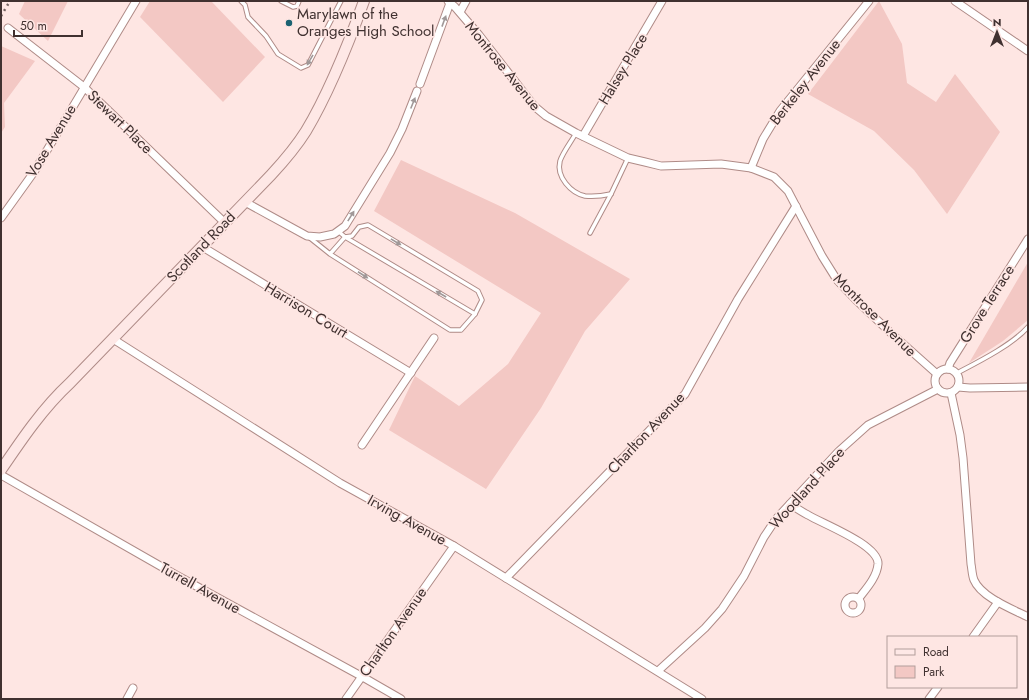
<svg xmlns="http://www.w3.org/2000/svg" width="1029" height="700" font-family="Jost,sans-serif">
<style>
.green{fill:#f3c8c4}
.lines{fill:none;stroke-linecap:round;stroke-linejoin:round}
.lane-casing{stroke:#af8b87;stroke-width:5.5}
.street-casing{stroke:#af8b87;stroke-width:9}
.secondary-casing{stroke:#af8b87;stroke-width:12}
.lane{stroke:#fff;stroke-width:3.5}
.street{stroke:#fff;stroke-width:7}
.secondary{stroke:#fee8e6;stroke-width:10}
.rail{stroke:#736260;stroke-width:2.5;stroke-dasharray:2 4;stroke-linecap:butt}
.oneway{fill:#a09898}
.poi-dot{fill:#1b6272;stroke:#fee6e3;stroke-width:1.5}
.labels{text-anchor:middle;stroke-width:3.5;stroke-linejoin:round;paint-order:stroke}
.poi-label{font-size:15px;fill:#403130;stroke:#fee6e3;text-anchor:start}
.street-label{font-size:15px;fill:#403130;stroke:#fee6e3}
</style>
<rect width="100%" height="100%" fill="#fee6e3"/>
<g class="green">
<polygon points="25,1 68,1 48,41 19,14"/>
<polygon points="150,1 211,1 265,57 223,102 140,17"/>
<polygon points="879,1 902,44 907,83 936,102 955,74 1000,132 947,214 914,170 874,131 808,94"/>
<polygon points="1,46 35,61 4,103 5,127 1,133"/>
<polygon points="401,160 515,213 630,279 585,331 541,408 486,489 389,430 415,376 459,406 508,364 541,313 374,211"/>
<polygon points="1028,262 1028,320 1003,341 969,363"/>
</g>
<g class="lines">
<g class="lane-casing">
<g id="lane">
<polyline points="241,1 245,5 248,17 266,36 278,54 301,68 308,65 341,1"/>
<polyline points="281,1 293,7 297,6 299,1"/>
<path d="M576,133C571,142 563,152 560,161C556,177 571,193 585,196C594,197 602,196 611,194"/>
<polyline points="338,231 345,237 475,314"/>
<polyline points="590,233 611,194 628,158"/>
<polyline points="310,238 330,254 450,330 461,330 475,314 482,300 478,291 368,225 359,227 352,236 345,237 330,254"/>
<path d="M957,373C978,362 1012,345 1028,327"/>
</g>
</g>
<g class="street-casing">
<g id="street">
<polyline points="448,1 455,7 479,35 534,106 546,116 576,133 628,158 645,162 661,166 721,164 751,168 774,177 788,191 822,256 837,280 856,300 892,334 937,374"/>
<polyline points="955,1 1028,51"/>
<polyline points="460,12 466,1"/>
<polyline points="8,28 84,87 225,223"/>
<polyline points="420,84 450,3"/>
<polyline points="583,136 662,1"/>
<polyline points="751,168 763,139 780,111 869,1"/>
<polyline points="245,202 307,236 320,237 334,234 345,226 390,153 402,129 417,91"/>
<polyline points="1,218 34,172 136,1"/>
<polyline points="201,246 411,373"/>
<polyline points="113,339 340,483 454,546 702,699"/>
<circle cx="947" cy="381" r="12"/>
<polyline points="948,369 950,363 1028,239"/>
<polyline points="958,387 970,388 1028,387"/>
<path d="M951,393L960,435L963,458L971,564C972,569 972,575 974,580C981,597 1012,609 1028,617"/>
<polyline points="362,445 434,338"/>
<polyline points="1,475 176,575 361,676 401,699"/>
<path d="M790,504C796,508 802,512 808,515C823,524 879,545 878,564C877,577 866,589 859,598"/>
<polyline points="506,578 685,394 738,299 796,206"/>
<circle cx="853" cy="605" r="8"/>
<polyline points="973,637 998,602"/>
<polyline points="658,671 705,628 722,609 744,576 764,537 776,519 839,451 868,425 938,389"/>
<polyline points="127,699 133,688"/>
<polyline points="346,699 454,546"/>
<polyline points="929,699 938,687"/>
</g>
</g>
<g class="secondary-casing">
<path id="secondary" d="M1,470C22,439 43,408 70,383L271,175C284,161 296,147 306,131C330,91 348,45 364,1"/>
</g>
<use href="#lane" class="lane"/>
<use href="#street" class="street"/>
<use href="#secondary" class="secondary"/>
<polyline class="rail" points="1,16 10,1"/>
</g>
<defs><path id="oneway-solid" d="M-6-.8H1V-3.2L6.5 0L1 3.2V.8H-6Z"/></defs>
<g class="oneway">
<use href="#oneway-solid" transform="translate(444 21) rotate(-70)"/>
<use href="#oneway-solid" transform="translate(310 60) rotate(120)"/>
<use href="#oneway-solid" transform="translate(413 103) rotate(-68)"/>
<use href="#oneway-solid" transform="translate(351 216) rotate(-58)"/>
<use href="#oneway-solid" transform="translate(396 242) rotate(31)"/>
<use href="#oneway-solid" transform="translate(363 275) rotate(33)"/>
<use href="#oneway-solid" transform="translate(441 294) rotate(-150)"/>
</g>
<circle class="poi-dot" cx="289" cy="23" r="4"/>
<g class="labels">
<g class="poi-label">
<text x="297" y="19">Marylawn of the<tspan x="297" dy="17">Oranges High School</tspan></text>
</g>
<g class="street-label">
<text transform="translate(503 66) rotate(51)" y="5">Montrose Avenue</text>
<text transform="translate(623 69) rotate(-59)" y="5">Halsey Place</text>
<text transform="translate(805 82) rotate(-52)" y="5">Berkeley Avenue</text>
<text transform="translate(120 122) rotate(44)" y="5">Stewart Place</text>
<text transform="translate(51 141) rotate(-59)" y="5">Vose Avenue</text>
<text transform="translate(201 247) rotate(-46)" y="5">Scotland Road</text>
<text transform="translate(987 304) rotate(-58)" y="5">Grove Terrace</text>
<text transform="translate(306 310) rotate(31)" y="5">Harrison Court</text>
<text transform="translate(875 315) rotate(45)" y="5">Montrose Avenue</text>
<text transform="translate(646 433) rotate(-47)" y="5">Charlton Avenue</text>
<text transform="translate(807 488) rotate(-48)" y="5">Woodland Place</text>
<text transform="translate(407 520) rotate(29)" y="5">Irving Avenue</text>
<text transform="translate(200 588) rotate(29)" y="5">Turrell Avenue</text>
<text transform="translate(393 632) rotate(-55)" y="5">Charlton Avenue</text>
</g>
</g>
<rect width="1029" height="700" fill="none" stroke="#403130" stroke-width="4"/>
<rect x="887" y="636" width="130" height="52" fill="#fee6e3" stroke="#b29e9b"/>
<rect x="895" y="649" width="20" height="6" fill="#fee8e6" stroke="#b29e9b"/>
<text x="923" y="656" font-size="12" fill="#403130">Road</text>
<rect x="895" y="666" width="20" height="12" fill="#f3c8c4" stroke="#b29e9b"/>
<text x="923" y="676" font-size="12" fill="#403130">Park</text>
<g transform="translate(997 32)" stroke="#fee6e3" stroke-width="3" paint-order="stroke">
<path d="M0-3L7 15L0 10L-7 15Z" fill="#403130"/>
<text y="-6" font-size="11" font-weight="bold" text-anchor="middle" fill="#403130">N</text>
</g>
<path d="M14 30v6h68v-6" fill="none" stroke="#403130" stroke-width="2"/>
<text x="20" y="30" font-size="12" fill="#403130" stroke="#fee6e3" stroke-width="3" paint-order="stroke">50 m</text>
</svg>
